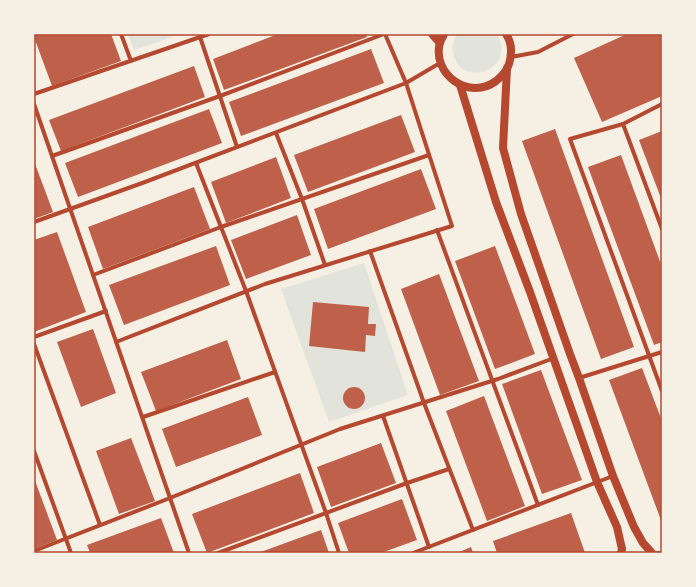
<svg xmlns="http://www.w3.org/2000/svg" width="696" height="587" font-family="'Roboto Condensed',sans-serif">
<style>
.green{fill:#e2e4dc}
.building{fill:#bf614a}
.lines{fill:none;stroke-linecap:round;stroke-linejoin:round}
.minor{stroke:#b5482f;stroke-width:4}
.secondary{stroke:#b5482f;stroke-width:8}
.neatline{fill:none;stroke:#b5482f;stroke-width:1.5}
</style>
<rect width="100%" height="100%" fill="#f6efe4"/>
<g class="green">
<polygon points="128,34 181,34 134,50"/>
<path d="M458,34H497C517,69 463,90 453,54C452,48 453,39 458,34Z"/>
<polygon points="364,263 408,395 329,422 281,289"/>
</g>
<g class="building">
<polygon points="34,34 111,34 121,61 52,86 34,37"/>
<polygon points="278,34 366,34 367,37 224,90 213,59"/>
<polygon points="627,34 662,34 662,96 602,122 574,58"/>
<polygon points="371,49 384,83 241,136 229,102"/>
<polygon points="194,66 205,97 61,151 49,120"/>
<polygon points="209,109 222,143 78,197 65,163"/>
<polygon points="401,115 415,152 308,192 294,155"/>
<polygon points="555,129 634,347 601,359 522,141"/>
<polygon points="662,131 662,201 639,140"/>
<polygon points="621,155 662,267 662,342 654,345 588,167"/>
<polygon points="276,157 291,198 226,223 211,182"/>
<polygon points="34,161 53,212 34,219"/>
<polygon points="421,169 436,209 328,249 314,209"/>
<polygon points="194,187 210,229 103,269 88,227"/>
<polygon points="297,215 311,255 246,279 231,240"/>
<polygon points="57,232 86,312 34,332 34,240"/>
<polygon points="216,246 230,285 124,325 109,285"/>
<polygon points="495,246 535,354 495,369 455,261"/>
<polygon points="439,274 479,381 440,395 401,289"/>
<polygon points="313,302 369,307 368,324 376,324 375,336 366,335 365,352 309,346"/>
<polygon points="93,329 116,393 81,407 57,342"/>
<polygon points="227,340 241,379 156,411 141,372"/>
<polygon points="642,368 662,421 662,523 609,380"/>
<polygon points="541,370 582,480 542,494 502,384"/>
<circle cx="354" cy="398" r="11"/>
<polygon points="484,396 525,506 487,521 446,411"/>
<polygon points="248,397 262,435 176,467 162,429"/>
<polygon points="131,438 155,501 119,514 96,451"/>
<polygon points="381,443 396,483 331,507 317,467"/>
<polygon points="300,473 314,513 207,553 192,514"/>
<polygon points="34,478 57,540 34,549"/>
<polygon points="402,499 417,540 381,553 349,553 338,523"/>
<polygon points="571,513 585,553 497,553 493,541"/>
<polygon points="161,518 174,553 90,553 87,545"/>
<polygon points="321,530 329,553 258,553"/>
<polygon points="471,547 473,553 457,553"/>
</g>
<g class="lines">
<g class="minor">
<polyline points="121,34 131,61"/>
<polyline points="200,37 237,147"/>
<polyline points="511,57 538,52 573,34"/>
<polyline points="34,94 209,34"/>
<polyline points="34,104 189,553"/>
<polyline points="662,104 623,124 570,139 662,391"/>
<polyline points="623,124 662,229"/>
<polyline points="276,133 302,199 325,265"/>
<polyline points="52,156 220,96 384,34"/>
<polyline points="196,163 246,291 326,513 339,553"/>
<polyline points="34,222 145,182 406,83 440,63"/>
<polyline points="437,230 538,505"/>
<polyline points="370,251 424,403 473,530"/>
<polyline points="93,275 221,227 429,155"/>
<polyline points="34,337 106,311"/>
<polyline points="116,342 265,284 452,226 406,83 385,34"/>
<polyline points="34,344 100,525"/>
<polyline points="579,378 662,352"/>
<polyline points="383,416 429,547"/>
<polyline points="143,417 275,372"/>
<polyline points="34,451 71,553"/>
<polyline points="34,551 170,498 340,429 498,379 554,358"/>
<polyline points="218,553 407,483 449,469"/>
<polyline points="413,553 613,476"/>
<polyline points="657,553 662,553"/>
</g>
<g class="secondary">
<polyline points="432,34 440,43"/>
<path d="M444,34C443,37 441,40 440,42C431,75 470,101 496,81C502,76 507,71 509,64C512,54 512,43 506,34"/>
<polyline points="507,68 503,148 521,214 570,354 579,378 613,476 634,527 643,543 652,553"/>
<polyline points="460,85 496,202 530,292 597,482 617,527 622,549 621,553"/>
</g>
</g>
<rect width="696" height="587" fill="none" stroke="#f6efe4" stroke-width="70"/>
<rect x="35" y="35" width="626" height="517" class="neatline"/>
</svg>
